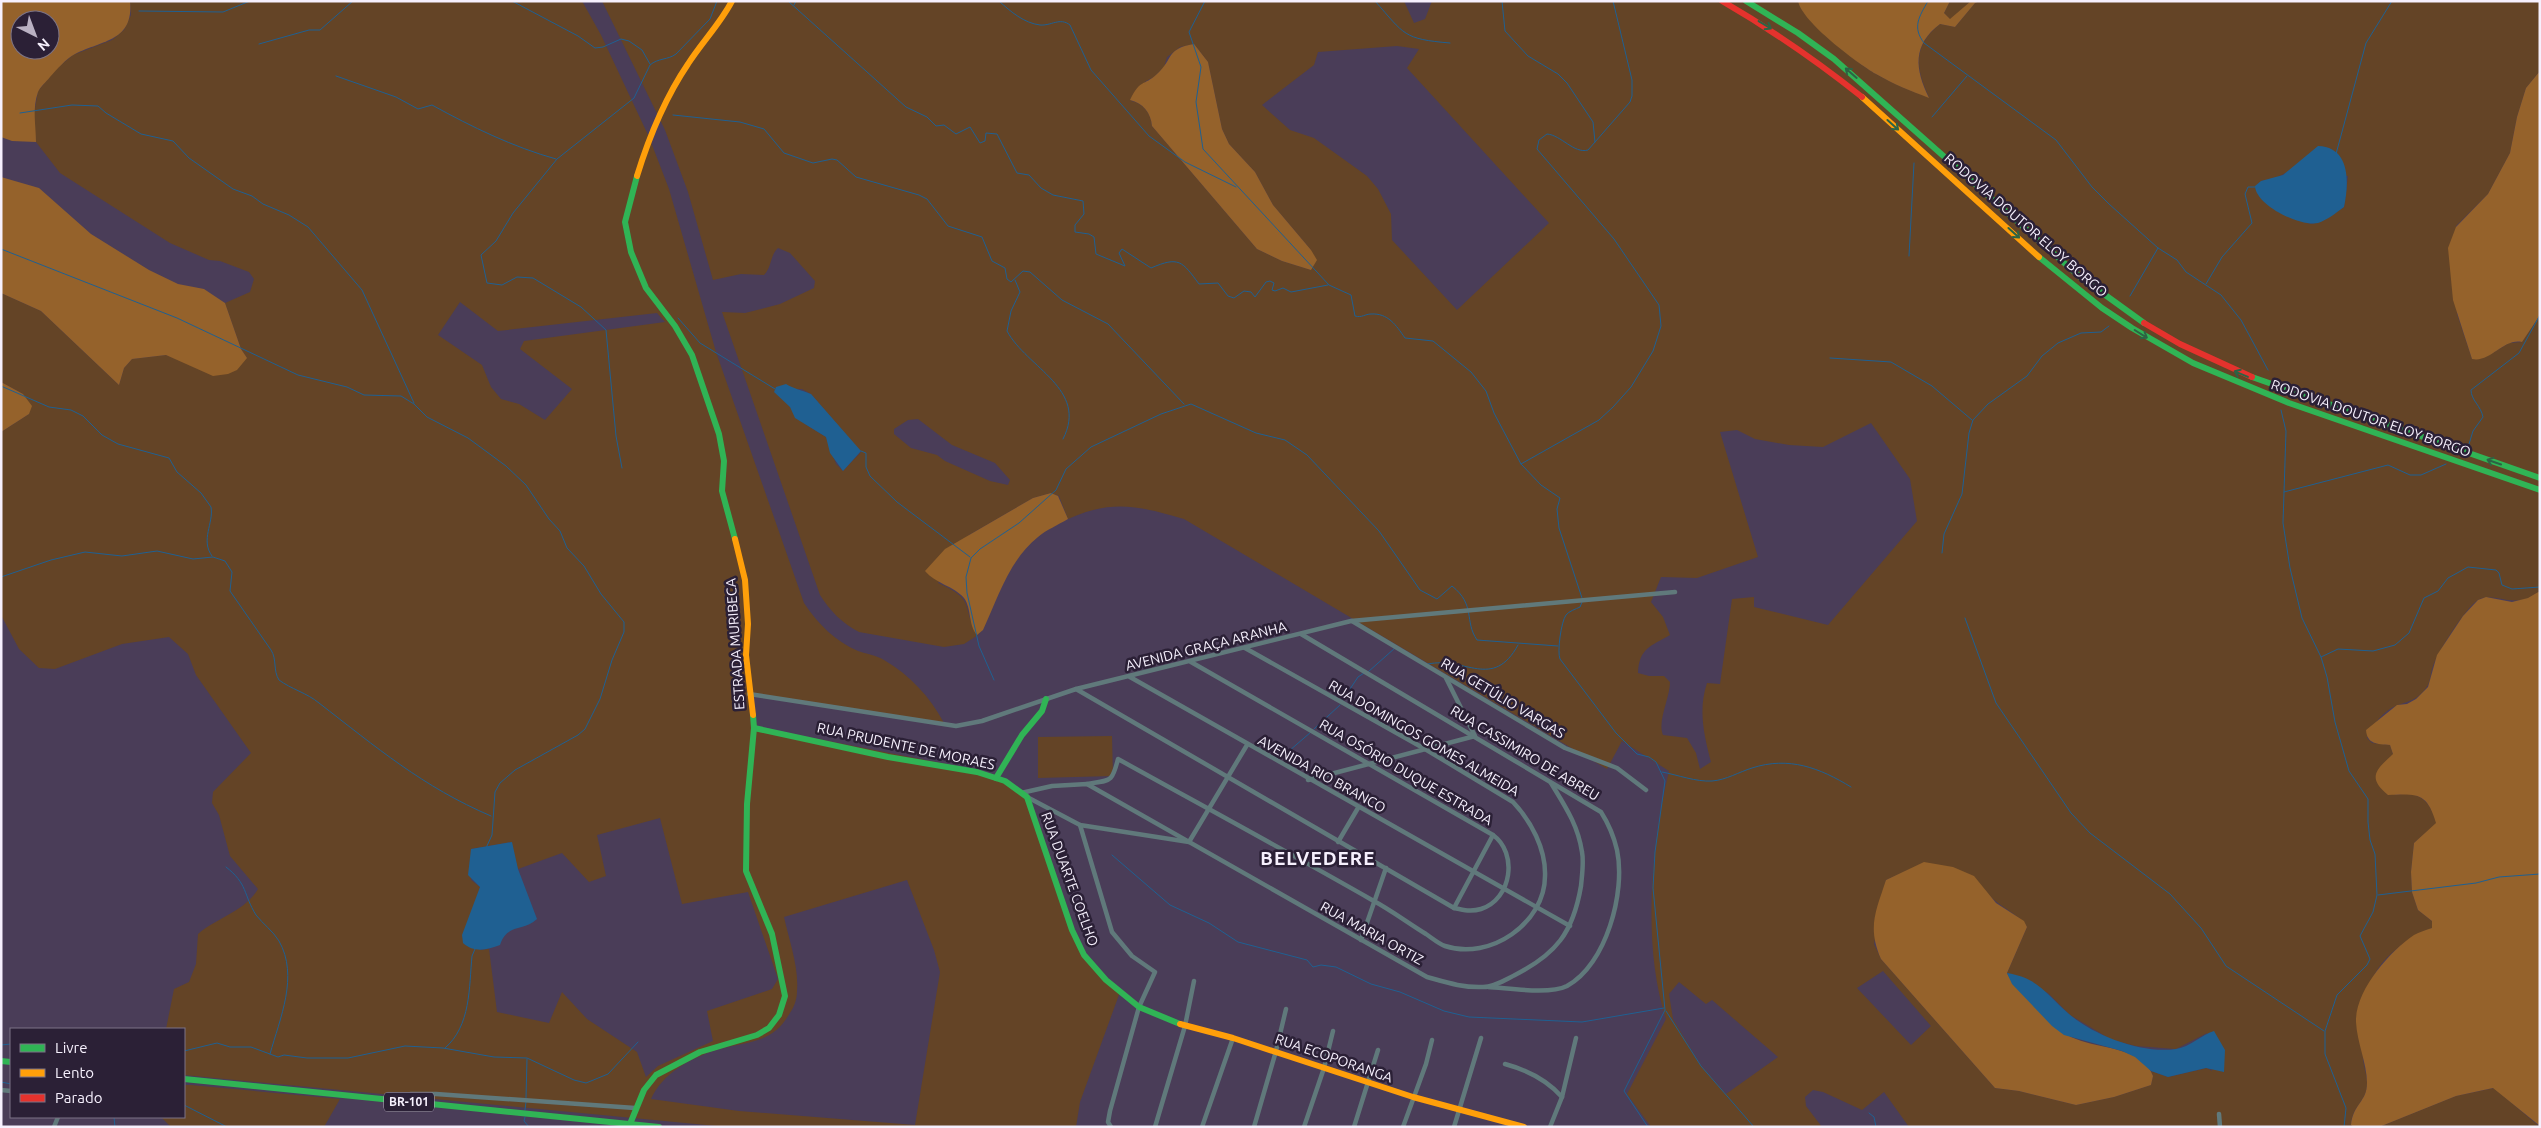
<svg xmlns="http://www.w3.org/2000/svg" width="2541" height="1128" font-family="Ubuntu,sans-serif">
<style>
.green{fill:#644426;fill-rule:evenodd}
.forest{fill:#95622b;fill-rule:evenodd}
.water{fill:#1f6092}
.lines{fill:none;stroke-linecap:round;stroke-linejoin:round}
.stream{stroke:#1f6092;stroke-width:1}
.street{stroke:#60797b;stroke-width:4.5}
.fast{stroke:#30b455;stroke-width:6}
.slow{stroke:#ff9f0a;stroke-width:6}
.jam{stroke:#e5322d;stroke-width:6}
.oneway{stroke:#2d6344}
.labels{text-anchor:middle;stroke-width:5;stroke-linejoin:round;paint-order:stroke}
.shield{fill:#2b2036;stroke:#b9b2c1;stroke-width:1}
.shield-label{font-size:12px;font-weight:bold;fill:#f6f0fd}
.street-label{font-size:14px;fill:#f6f0fd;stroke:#2b2036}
.district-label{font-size:19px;font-weight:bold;letter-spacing:1px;fill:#f6f0fd;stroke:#2b2036}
</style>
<rect width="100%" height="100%" fill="#4a3d58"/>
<g class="green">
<path d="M130,1H582L601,35L649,137L669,189L716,352L804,603C818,624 835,641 858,651C866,654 876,655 884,660C910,675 930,697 944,723L751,693L757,727L961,767L1006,781L1030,796L1036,827L1079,947L1120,992L1080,1102L1076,1127H727L184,1075V1029H166L174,989L189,982L196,964L198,934C218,917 244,912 258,889L230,856L219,815L212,803L213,792L251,753L196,675L188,654L169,637L122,644L55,669L39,668L19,649L1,615V432L29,414L23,394L1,382V293L41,311L119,385L124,368L132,359L166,355L177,359L247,358L241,349L225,303L250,292L254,279L249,272L220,261L209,260L170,243L60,173L36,142L33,120L38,91L56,69L73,55L112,40L124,30L131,15ZM460,302L498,331L657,313L665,322L524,341L520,349L572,389L545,420L519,404L501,399L491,387L482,365L438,335ZM660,818L682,904L748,892L778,979L772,989L707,1011L713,1041L658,1066L646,1077L637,1052L587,1019L562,992L549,1023L497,1012L489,949L480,950L476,903L480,887L471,880V849L511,842L518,869L562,853L589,882L606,876L597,835ZM907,880L934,950L940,972L915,1125L739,1111L651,1099C663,1073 689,1059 716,1050C744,1041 771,1045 788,1016C793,1009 797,1001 797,991C799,967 789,940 784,917Z"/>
<path d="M602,1H1404L1414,23L1425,19L1432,1H1798C1803,21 1857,63 1876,74C1892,83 1910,91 1929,97C1915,68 1913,45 1940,24L1955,27L1975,3L1980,1H2540V71L2526,88L2517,117L2510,153L2488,194L2456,226L2457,314L2472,359L2491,354L2509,343L2522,342L2540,315V591C2515,612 2494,590 2478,600C2466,607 2437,653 2433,666C2430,673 2431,682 2426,688C2418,699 2410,701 2398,705C2382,711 2374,724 2367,738L2372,743L2390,745L2393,754L2395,795C2420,791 2429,800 2437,823L2414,843L2411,872L2412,892L2418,910L2432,921V928C2410,936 2381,957 2372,980C2368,992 2363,1038 2363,1053C2362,1063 2367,1073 2367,1083C2367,1102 2353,1104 2351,1124L2354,1127H1909L1884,1092L1862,1110L1823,1092L1813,1090L1805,1097L1806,1106L1822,1127H1651L1627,1094L1666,1019C1642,946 1651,845 1669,771L1622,741L1607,769L1184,519C1139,506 1112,499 1068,519L1059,496L1051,493L1033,498L969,535L938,583C976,600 961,604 977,635L981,633L964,644L944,647L859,632C842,623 830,611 820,595L722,312L745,313L757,310L780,304L814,288L815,281L790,253L778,248C770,255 772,267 764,275L741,274L713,280L688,192L665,130ZM1194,44L1208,62L1222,129L1229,144L1255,172L1273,205L1311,250V270L1282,261L1257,249L1152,126C1151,113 1143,103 1131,101L1146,81L1154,77L1164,67L1167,57L1180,47ZM1397,46L1419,49L1407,68L1549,223L1457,310L1392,240L1391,214L1378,189L1367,176L1314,138L1290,130L1262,105L1314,65L1318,52ZM2289,171L2348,176L2344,207C2336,212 2326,220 2316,223C2297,229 2272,194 2261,181L2276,178ZM793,389H802L811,394L861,452L843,471L836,464L826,437L805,424L785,401ZM918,419L952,445L995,463L1010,480L1008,485L990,481L945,461L937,455L911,448L894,434V429L908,420ZM1871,423L1910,479L1917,521L1828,625L1754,607V597L1732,599L1720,684L1707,683C1698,710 1704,735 1711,762L1700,769L1696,753L1687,738L1663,735C1657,721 1670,698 1670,682L1664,676H1649L1638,673C1639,648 1651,646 1670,635L1663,617L1651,602L1661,577L1697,578L1758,557L1720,432L1737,430L1755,439L1789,445L1823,447ZM1924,863L1989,895C1998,906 2022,916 2027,927L2007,973L2048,993L2070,1015L2112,1040L2136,1046L2176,1049L2207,1033L2212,1071L2207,1068L2168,1077L2151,1071L2153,1076L2151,1085L2114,1097L2076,1105L2019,1091L1995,1088L1881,959L1874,944L1886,880ZM1883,971L1931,1026L1911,1045L1857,988ZM1679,982L1706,1004L1712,1000L1778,1057L1726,1094L1700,1064L1673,1019L1669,994Z"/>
<polygon points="1950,1 1971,1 1950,20 1944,13"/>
<polygon points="1112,736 1113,776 1038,778 1038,737"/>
<polygon points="184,1085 191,1085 340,1099 324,1127 171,1127 161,1117 184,1117"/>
<polygon points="2494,1088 2540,1127 2379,1127 2456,1096"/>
</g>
<g class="forest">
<path d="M1,1H130C134,41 103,40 75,54C66,59 57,69 50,77C46,82 40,87 38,92C32,109 36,125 36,142L12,141L1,137ZM20,20H50V50H20Z"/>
<path d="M1798,1H1950L1944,13L1950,19L1971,1H1980L1975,3L1955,27L1940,24C1912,45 1915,69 1929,98C1911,91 1893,84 1876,74C1857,63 1802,22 1798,1Z"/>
<path d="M1194,44L1208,62L1222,129L1229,144L1255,172L1273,205L1311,250L1317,260L1311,270L1282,261L1257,249L1152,126C1151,113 1143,103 1130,100C1141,78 1143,87 1157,74C1174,59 1165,49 1194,44Z"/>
<path d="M2540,71V315L2522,342C2503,338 2491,363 2472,359L2453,300L2448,248L2456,227L2488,194L2510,153L2517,117L2526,88Z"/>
<polygon points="1,177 39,188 91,234 149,270 178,284 204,289 225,303 241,349 247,358 237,370 228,374 213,376 166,355 132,359 124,368 119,385 41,311 1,293"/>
<polygon points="1,382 23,394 32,406 29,414 1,432"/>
<path d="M1051,493L1058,496L1068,519C1058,525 1046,530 1038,537C1009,560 998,598 983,630L977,635C968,625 972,609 964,598C954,586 936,584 925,571L945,549L1033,498Z"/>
<path d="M2540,591V1126L2493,1088L2456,1096L2379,1127H2354L2351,1125C2353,1104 2367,1102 2367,1083C2367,1063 2357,1043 2356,1022C2355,991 2389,952 2414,935C2419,932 2426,930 2432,928V921L2418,910L2412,892L2411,872L2414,843L2436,823C2427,792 2417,794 2388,795C2366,777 2377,769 2393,754L2390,745C2377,744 2367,744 2366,730L2397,705L2407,704L2416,699L2428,687L2437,655L2463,616L2478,600L2486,597L2512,602L2528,598Z"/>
<path d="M1924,862L1953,867L1974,876L1996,903L2024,921L2027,927L2007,973C2012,983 2017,987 2024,994C2041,1011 2052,1030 2076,1039C2100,1049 2143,1047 2153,1076L2151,1085L2114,1097L2076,1105L2019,1091L1995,1088L1881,959C1867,927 1876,911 1886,880Z"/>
</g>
<g class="water">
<path d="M2318,146C2351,147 2349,184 2344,207C2336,213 2327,220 2318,223C2301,227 2256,206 2255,186L2261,181L2283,175Z"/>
<path d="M786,384C794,389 802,390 811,394L861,451L843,471L830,453L826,437L795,418L790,407L774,392L776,387Z"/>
<path d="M512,842L518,869L537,919C523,932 507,923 500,945C487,950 474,953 463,943L462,935L480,887L468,875L471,849Z"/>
<path d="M2007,973C2039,978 2047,995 2069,1014C2095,1036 2142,1054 2176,1049C2190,1047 2201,1035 2214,1031L2225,1050L2224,1072L2206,1068L2168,1077L2151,1071L2135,1057L2122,1051L2064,1035L2052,1026L2012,984Z"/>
</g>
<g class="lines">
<g class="stream">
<polyline points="512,1 578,36 595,48 603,47 621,39 629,41 642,50 650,64"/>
<path d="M788,1L906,107L927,117L936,126L944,125L956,134L970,127L980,143L985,141L986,133L997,134L1017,173L1029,175L1041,188L1053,195L1083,201L1084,214L1075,225V232L1089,234L1094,237L1096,254L1125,266L1119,253L1122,249L1151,268C1179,256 1182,261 1199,284L1218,283L1228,296L1234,298L1244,291L1251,292L1255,297L1266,282L1270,281L1274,283L1272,290L1275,291L1283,288L1291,292L1328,285"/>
<path d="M999,1C1011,12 1024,23 1040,25C1051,26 1060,17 1070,25L1091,70L1149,136L1185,162L1236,187"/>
<path d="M1205,1L1189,32L1201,67L1196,102L1203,149L1329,285L1351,295L1355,316C1362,318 1365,314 1371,314C1388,313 1396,325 1405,338L1433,341L1471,372L1486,391L1494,413L1521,464L1541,485L1560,498L1557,509L1559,528L1582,598"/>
<path d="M1375,1C1405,35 1403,39 1450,43"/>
<polyline points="1502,1 1505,31 1528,56 1558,74 1567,83 1593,122 1595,142"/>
<path d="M1928,1C1919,17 1912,27 1924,43L2056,140L2092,187L2109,204L2158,248L2177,260L2186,272L2221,295L2241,320L2268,370"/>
<polyline points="794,5 796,1"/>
<polyline points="139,11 223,12 250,1"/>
<polyline points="259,44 309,30 320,30 353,1"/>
<path d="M336,76L396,97L418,109L432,105C472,127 513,147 556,159"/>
<polyline points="20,113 72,105 98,106 106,113 141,134 173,141 189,158 233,189 252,196 263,204 289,215 308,227 362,290 414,403"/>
<polyline points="673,115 740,122 764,129 784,153 813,163 832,159 837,160 856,177 919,195 927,199 948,226 982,237 992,261 1005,268 1007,279 1011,282 1023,271 1030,272 1062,300 1108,324 1184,404"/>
<polyline points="1932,117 1967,76"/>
<polyline points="2336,154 2366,43 2392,1"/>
<polyline points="1,249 177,318 298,375 347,387 364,395 401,396 414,404 427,417 468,438 506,466 526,485 549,519 560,531 567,548 584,566 601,594 624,622 624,632 612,660 600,699 585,729 578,735 515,770 500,783 495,792 492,835 486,848"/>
<polyline points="1909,256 1914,163"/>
<path d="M1015,280L1020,292L1011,311L1007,331C1027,368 1089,389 1063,439"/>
<polyline points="2206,284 2222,257 2252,223 2245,194 2248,187 2257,187"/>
<polyline points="2130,296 2158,248"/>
<polyline points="678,318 700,343 775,389"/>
<polyline points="1830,358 1891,362 1932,386 1972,420"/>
<path d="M1,386L49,407L71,410L83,416L102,435L118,444L169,458L177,472L201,493L211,507C214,523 200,540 212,556"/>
<polyline points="2281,410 2286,431 2283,523 2290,568 2302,618 2321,657 2327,677 2335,722 2349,771 2368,799 2368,822 2370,840 2375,854 2377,895 2373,912 2360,936 2370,959 2367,965 2337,995 2325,1031 2325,1054 2346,1108 2344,1127"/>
<path d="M2469,444L2473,431L2483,417C2481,406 2471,400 2471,390L2519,353L2540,315"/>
<polyline points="861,451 866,453 866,467 870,476 897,502 970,557"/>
<path d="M1521,464L1599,420L1613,407L1631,387L1653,351L1661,326L1659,305L1614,239L1537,149L1539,140L1547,134C1561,135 1574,154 1588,150L1630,102L1632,96V80L1613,1"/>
<path d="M622,468L616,436L606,330L581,307L533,278L517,277L502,285L487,283L481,255L496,241L513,213L557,159L634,98L650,65C658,58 668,60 676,54L710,19L717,1"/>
<polyline points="2284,492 2388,465 2410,475 2421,475 2446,464"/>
<polyline points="1942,553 1944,534 1962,494 1969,433 1973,420 1988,404 2027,376 2042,356 2058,343 2081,333 2101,332 2109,326"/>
<path d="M1,577L51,560L85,552L122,556L157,551L193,559L213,557L225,561L232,572L230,591C244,611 257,630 271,650C277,659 273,671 279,680C291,689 307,693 319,703C376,747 423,787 491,816"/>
<path d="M1582,602L1580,607C1576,609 1569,611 1566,615C1561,622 1557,652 1560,659L1616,733L1637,754L1649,757L1656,762L1665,781L1655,852L1653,888L1665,1010L1624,1091L1648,1127"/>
<polyline points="1965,618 1996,703 2071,813 2090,833 2170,894 2201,928 2226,966 2324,1031"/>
<polyline points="2321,657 2338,649 2373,651 2395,645 2409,633 2424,598 2438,591 2448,578 2468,567 2496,570 2499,573 2502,585 2512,589 2540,587"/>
<path d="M1428,664C1465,656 1493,691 1518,645"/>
<polyline points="1368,672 1395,648"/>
<path d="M994,680L979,646L967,593L966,577L971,558L980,549L1019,523L1056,490L1066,469L1091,447L1161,414L1191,404L1256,433L1285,440L1307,455L1379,531L1420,590L1437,599L1452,586C1476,605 1464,621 1477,640L1558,646"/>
<polyline points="1342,701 1358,677 1364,673"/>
<polyline points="1314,729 1340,705"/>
<polyline points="1282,753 1289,751 1311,732"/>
<path d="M1662,772C1678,775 1696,782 1712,781C1726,780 1739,772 1752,768C1789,756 1820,768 1851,787"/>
<polyline points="1112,855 1170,905 1209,923 1238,942 1307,960 1313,967 1321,965 1336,967 1371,984 1400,992 1444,1011 1469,1017 1582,1022 1664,1008"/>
<path d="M226,867C248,884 243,894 256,915C263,924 273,931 279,941C299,976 280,1018 270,1054"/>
<polyline points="2378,895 2476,883 2499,877 2540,874"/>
<polyline points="1666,1011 1701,1066 1754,1127"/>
<polyline points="1,1045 11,1044"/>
<path d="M445,1048C471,1026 469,987 472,956L475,949"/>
<polyline points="184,1051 217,1043 230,1047 251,1047 278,1057 284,1055 307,1058 348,1058 405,1046 443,1048 494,1057 527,1058 574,1080 586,1083 608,1074 638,1042"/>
<polyline points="1,1082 11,1084"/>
<polyline points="526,1098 527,1059"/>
<polyline points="184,1105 227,1127"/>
<polyline points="525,1110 526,1102"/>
<polyline points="1869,1113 1874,1117 1876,1127"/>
<polyline points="114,1117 115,1127"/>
<polyline points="525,1117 524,1121 529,1127"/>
</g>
<g class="street">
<polyline points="1352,621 1565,748 1617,768 1646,790"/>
<path d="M1301,634L1601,812C1608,823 1614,837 1617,850C1626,892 1606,965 1567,986C1549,995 1508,988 1488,987"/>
<polyline points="1130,677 1570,926"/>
<path d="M1076,689L1454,908C1463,910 1471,912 1481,909C1512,899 1518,853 1493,835L1191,662"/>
<polyline points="749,694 956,726 982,721 1076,689 1351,621 1675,592"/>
<polyline points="1308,780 1475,736 1446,678"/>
<path d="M1087,784C1111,780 1112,783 1118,759C1203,806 1288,852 1372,900C1391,910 1408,923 1426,934C1432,938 1439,944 1445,946C1490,961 1545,923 1545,876C1546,849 1531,821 1513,802L1425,749L1245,648"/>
<path d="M1021,793L1052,786L1087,784L1427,977C1445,982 1463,988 1483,987C1494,987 1505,980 1515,975C1556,954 1573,933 1581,886C1582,875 1584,862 1582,852C1578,825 1565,806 1551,783"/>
<polyline points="1027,797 1080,825 1189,842 1247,745"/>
<polyline points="1080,825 1112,932 1132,956 1155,972 1139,1007 1110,1111 1108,1122 1111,1127"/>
<polyline points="1338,842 1358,808"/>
<polyline points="1454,908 1493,835"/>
<polyline points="1361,940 1386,868"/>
<path d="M1505,1064C1527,1070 1547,1080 1562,1097"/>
<polyline points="1,1090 11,1091"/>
<polyline points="395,1099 411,1094 436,1094 635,1108"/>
<polyline points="2219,1114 2220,1127"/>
<polyline points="54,1127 58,1117"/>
<polyline points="1155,1127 1185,1026 1194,981"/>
<polyline points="1202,1127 1233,1038"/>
<polyline points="1254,1127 1276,1051 1286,1009"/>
<polyline points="1304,1127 1324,1068 1333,1031"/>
<polyline points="1354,1127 1378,1050"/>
<polyline points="1403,1127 1426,1064 1432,1040"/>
<polyline points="1454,1127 1481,1038"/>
<polyline points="1550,1127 1562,1097 1576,1038"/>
</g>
<g class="fast">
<polyline points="1746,1 1798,33 1834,59 2079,276 2144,323"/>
<polyline points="637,176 625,222 631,252 646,288 675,326 692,355 719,434 724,461 722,491 735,539"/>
<polyline points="2039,257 2102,308 2132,328 2193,363 2289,403 2540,490"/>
<polyline points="2252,377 2540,478"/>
<polyline points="754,728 888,757 977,772 1005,781 1027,797 1072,930 1084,955 1106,980 1139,1007 1180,1024"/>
<polyline points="996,778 1022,735 1042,711 1046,699"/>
<polyline points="1,1061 11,1062"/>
<polyline points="184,1079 659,1127"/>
<polyline points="630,1124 644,1090 656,1075 700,1052 757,1035 769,1028 779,1015 785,996 772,934 746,871 747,804 754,728 753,715"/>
</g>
<g class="slow">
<polyline points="1862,97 2039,257"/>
<path d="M637,176C649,137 665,98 688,64C702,42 720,24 732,1"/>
<polyline points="735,539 745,580 748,624 746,655 753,715"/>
<polyline points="1180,1024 1233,1038 1413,1097 1524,1127"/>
</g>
<g class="jam">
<path d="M1722,1C1772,30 1817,61 1862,97"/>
<polyline points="2144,323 2180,344 2252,377"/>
</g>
</g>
<defs><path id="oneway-shaft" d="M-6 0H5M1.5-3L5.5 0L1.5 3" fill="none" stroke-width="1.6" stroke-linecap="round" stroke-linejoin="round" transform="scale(1.25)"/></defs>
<g class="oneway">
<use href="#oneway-shaft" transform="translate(1765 25) rotate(31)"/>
<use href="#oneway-shaft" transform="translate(1851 73) rotate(-139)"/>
<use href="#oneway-shaft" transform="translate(1893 125) rotate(42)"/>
<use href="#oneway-shaft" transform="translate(2014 233) rotate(42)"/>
<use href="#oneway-shaft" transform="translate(2141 334) rotate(32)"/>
<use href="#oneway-shaft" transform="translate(2241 374) rotate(-157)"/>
<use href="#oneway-shaft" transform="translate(2494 462) rotate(-161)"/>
</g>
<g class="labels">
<rect class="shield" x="384" y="1092.5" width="50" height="19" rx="4"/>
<g class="shield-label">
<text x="409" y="1106">BR-101</text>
</g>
<g class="street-label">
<text transform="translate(2026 225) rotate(41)" y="5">RODOVIA DOUTOR ELOY BORGO</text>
<text transform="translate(2371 418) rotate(19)" y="5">RODOVIA DOUTOR ELOY BORGO</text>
<text transform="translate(735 644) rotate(-94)" y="5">ESTRADA MURIBECA</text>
<text transform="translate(1206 646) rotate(-14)" y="5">AVENIDA GRAÇA ARANHA</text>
<text transform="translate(1503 698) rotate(31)" y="5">RUA GETÚLIO VARGAS</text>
<text transform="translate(1424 738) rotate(30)" y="5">RUA DOMINGOS GOMES ALMEIDA</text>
<text transform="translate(906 746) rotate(12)" y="5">RUA PRUDENTE DE MORAES</text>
<text transform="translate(1525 753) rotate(31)" y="5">RUA CASSIMIRO DE ABREU</text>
<text transform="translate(1406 772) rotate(30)" y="5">RUA OSÓRIO DUQUE ESTRADA</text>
<text transform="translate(1322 774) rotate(29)" y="5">AVENIDA RIO BRANCO</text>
<text transform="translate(1070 879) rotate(70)" y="5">RUA DUARTE COELHO</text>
<text transform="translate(1372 933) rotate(29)" y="5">RUA MARIA ORTIZ</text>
<text transform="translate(1334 1058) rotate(19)" y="5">RUA ECOPORANGA</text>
</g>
<g class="district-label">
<text x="1318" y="865">BELVEDERE</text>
</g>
</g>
<rect width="2541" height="1128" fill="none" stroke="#f6f0fd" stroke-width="5"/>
<rect x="10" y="1028" width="175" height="90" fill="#2b2036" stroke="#7c7386"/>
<rect x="20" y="1044" width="25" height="8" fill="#30b455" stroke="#7c7386"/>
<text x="55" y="1053" font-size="15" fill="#f6f0fd">Livre</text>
<rect x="20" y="1069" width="25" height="8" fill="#ff9f0a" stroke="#7c7386"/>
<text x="55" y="1078" font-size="15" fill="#f6f0fd">Lento</text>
<rect x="20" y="1094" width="25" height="8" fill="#e5322d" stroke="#7c7386"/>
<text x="55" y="1103" font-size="15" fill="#f6f0fd">Parado</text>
<g transform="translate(35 35) rotate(138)"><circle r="24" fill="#2b2036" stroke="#7c7386"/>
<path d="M0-4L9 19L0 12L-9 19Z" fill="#bab1c3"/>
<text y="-8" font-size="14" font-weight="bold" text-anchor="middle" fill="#f6f0fd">N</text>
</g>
</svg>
